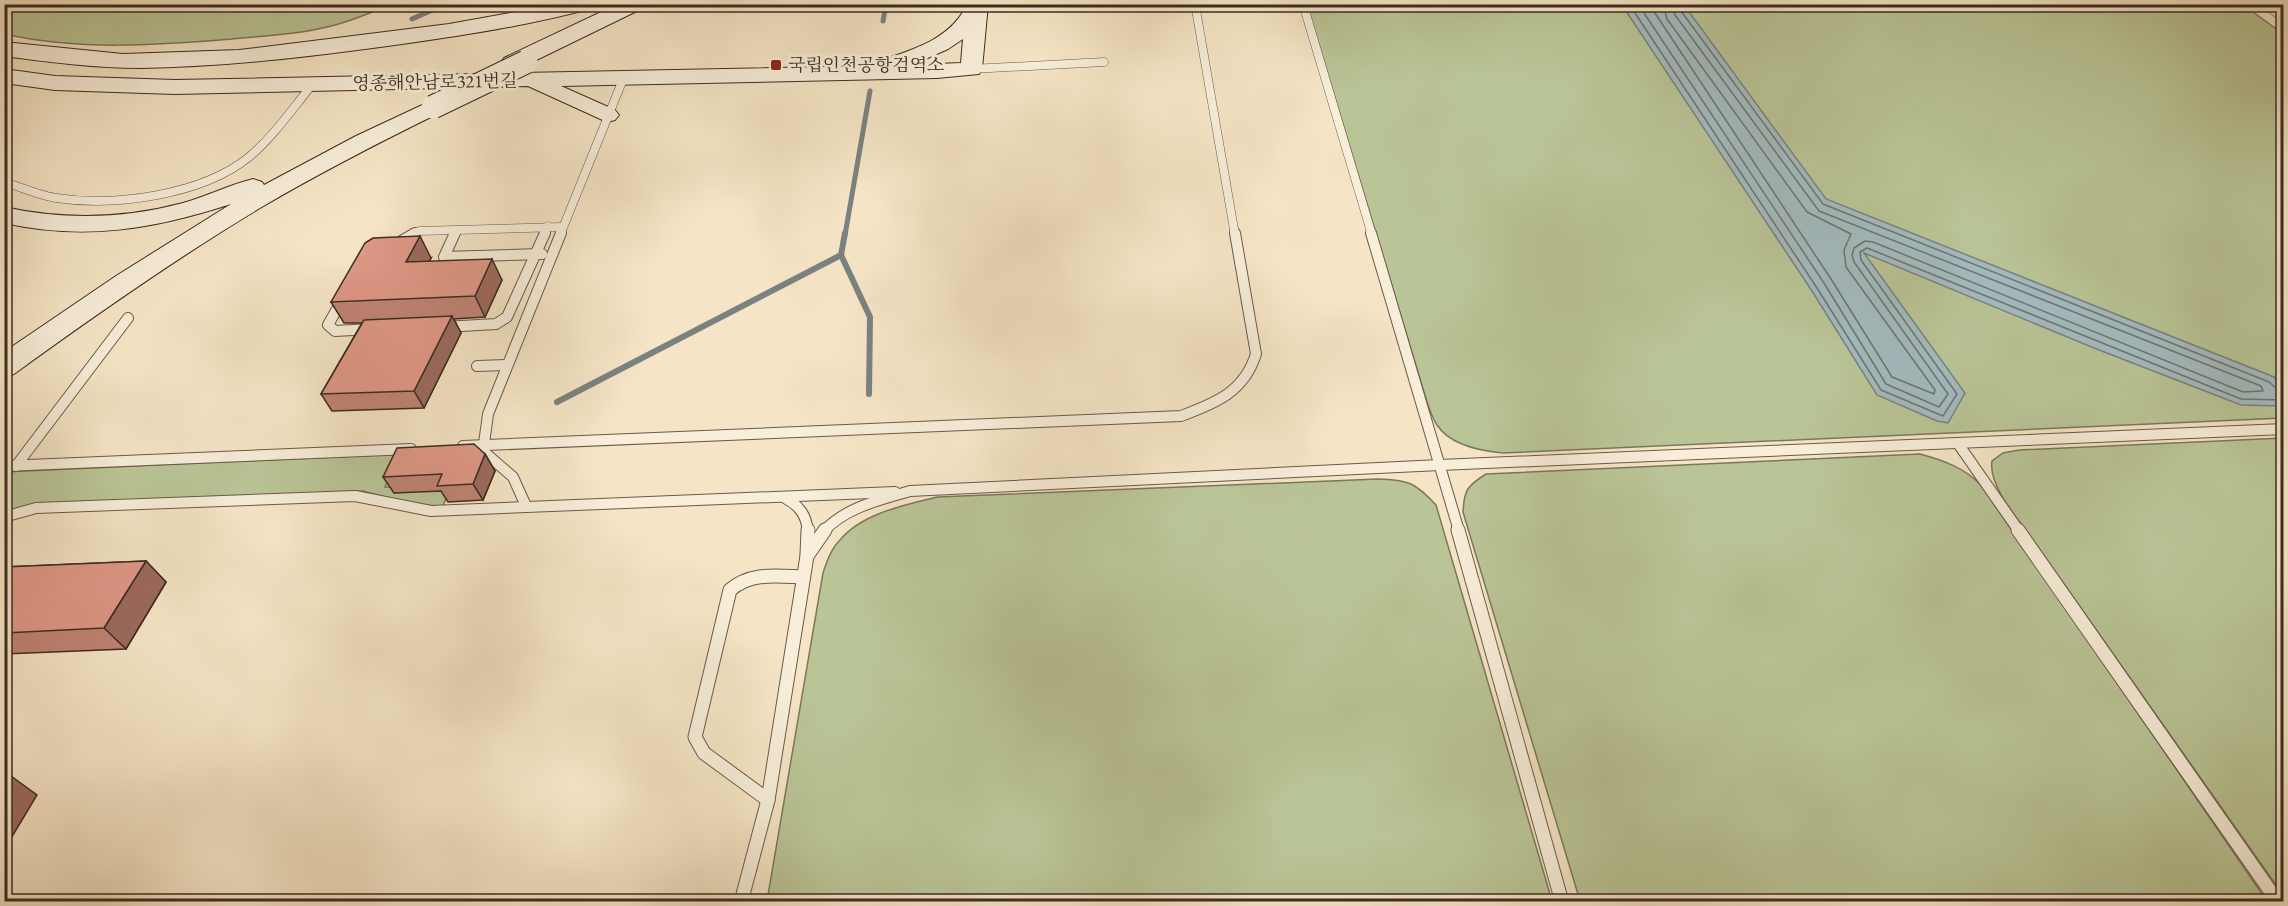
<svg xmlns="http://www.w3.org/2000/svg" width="2288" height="906" font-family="'EB Garamond','Noto Serif KR',serif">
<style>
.green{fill:#bac597;stroke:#7b785c;stroke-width:1.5}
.water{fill:#a3bcc1;stroke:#7a8281;stroke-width:1.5}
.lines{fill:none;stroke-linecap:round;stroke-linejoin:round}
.shore{stroke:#707471;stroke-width:1.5}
.stream-far1{stroke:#7a8281;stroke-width:5}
.stream{stroke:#7a8281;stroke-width:6}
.lane-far2-casing{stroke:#6a5a4a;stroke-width:9}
.lane-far1-casing{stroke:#6a5a4a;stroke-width:12}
.lane-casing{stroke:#6a5a4a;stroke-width:15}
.secondary-casing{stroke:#3c2c21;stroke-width:2}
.path{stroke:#3c2c21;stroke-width:3;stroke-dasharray:1 2;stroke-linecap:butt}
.lane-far2{stroke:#f8eeda;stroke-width:8}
.lane-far1{stroke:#f8eeda;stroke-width:10}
.lane{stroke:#f8eeda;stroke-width:13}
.secondary{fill:#f8eeda;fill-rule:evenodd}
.secondary-bridge-casing{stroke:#3c2c21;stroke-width:25;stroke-linecap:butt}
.secondary-bridge{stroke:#f8eeda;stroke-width:23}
.wall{fill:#c08374;stroke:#3c2c21;stroke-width:1.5}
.shaded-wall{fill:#9c6a5e;stroke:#3c2c21;stroke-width:1.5}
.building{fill:#df9887;stroke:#3c2c21;stroke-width:1.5}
.poi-dot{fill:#8f2418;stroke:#f8eeda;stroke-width:2}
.labels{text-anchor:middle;stroke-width:6;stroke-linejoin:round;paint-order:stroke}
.far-poi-label{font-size:18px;fill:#3c2c21;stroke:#f8eeda;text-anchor:start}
.far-street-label{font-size:18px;fill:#3c2c21;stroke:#f8eeda}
</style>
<rect width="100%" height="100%" fill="#f5e5c6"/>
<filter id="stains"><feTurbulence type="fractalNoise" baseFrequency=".00333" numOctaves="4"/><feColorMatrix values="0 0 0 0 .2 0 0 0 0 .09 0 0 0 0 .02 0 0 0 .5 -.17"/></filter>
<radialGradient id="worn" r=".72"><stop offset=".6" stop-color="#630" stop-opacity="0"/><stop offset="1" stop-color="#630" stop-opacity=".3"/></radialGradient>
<g class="green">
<path d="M5,4H392V5C376,10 361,17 345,22C309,34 270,35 232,39C156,45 79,51 5,34Z"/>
<path d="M1307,5H2244L2283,34V418L1503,453C1481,451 1450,445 1437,425C1432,418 1430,410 1427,402Z"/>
<path d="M2283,438V895L2033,540C2019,520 1988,486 1992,461L2003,453L2019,450Z"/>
<polygon points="467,451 391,473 385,487 397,487 395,493 450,488 443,506 415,505 363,491 41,505 5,512 4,472"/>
<path d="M1920,454C1942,460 1963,467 1980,484L2267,901H1580L1463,512C1464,490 1467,486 1486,474Z"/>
<path d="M1378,479C1408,480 1415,482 1436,505L1552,901H767L823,573C827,561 831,549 840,540C862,513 906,505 937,497Z"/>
</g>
<polygon class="water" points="1622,5 1684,5 1826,199 2274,377 2283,388 2283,406 2241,405 2094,348 1864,253 1965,393 1948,423 1937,421 1877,395 1812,291"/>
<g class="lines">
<g class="shore">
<polyline points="1629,4 1817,288 1881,390 1943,416 1957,394 1861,260 1860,252 1867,248 2241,399 2284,400"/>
<polyline points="1638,4 1824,283 1886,384 1939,407 1948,394 1854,262 1852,255 1854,248 1865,241 1873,242 2243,392 2263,391 2261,386 1819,211 1675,15 1672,4"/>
<polyline points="1649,4 1831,279 1892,377 1934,394 1935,390 1846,267 1844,250 1851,234 1807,212 1667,19 1663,4"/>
<polyline points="1679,4 1681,11 1823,204 2269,382 2278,390 2284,391"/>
</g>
<g class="stream-far1">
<polyline points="412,19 446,4"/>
<polyline points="883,21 886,4"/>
<polyline points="845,235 870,91"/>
</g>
<g class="stream">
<polyline points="845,233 841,255 870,317 869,394"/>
<polyline points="557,402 841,255"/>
</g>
<g class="lane-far2-casing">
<g id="lane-far2">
<polyline points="1195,4 1235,235"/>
<polyline points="1303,4 1372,235"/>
<polyline points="2250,4 2284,29"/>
<polyline points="971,69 1104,62"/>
<path d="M4,182C21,187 38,195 56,198C115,207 202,195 249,157C273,137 292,109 312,85"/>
<polyline points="412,235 419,231 562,227"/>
<polyline points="455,235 457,230"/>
<polyline points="544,235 548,226"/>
<polyline points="560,235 624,77"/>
</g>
</g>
<g class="lane-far1-casing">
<g id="lane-far1">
<polyline points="455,233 444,257 542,254"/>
<polyline points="1371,233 1459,531"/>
<polyline points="398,243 415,233"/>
<polyline points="342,300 328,325 335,331 371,329"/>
<polyline points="444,327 496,324 507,317 545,233"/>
<polyline points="477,366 507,365"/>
<polyline points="1959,445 2019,531"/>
<path d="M463,446L1181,416C1216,403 1244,392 1256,354L1235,233"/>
<polyline points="4,466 411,449"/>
<polyline points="16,466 128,318"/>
<path d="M785,498C800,506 806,515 808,531"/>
<polyline points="526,506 513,477 483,451 488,414 561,233"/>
<polyline points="4,517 36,508 355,496 431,511 895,492"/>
<path d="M824,531C846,507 880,500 910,491L1440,465L2284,429"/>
</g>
</g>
<g class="lane-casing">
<g id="lane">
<polyline points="1458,530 1562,902"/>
<polyline points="2018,530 2278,902"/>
<polyline points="807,555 808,530"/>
<path d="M768,800L704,753L695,737L730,590C751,572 776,576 802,577"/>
<polyline points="741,902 768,800 807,556 825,530"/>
</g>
</g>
<g class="secondary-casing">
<g id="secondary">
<path d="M560,4H596L593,8C530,25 466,35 402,44C315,56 228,67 140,68C95,68 49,62 4,56V42L123,54L239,50L449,24Z"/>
<polygon points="618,4 646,4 643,8 520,68 512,70 504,68 501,63 504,58"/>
<path d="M967,4H988L982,69L979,74L937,78L561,86L615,110L619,115L615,120L607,122L528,86L175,94L55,90L4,83V69L55,76L175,80L876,66L879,61C912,50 952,39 967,4ZM963,39L961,63L912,65L948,49Z"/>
<path d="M433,100L441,102L445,107L441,112C380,142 319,173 260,208C175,259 94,316 14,374L4,377V352L116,276L231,204C154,229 85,241 4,223V207C64,220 123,219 183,203C207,196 229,185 253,179L262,182L264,185L356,136Z"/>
</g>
</g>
<polyline class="path" points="4,10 109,10 153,4"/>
<use href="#lane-far2" class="lane-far2"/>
<use href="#lane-far1" class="lane-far1"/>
<use href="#lane" class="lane"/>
<use href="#secondary" class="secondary"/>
<g class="secondary-bridge-casing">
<polyline id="secondary-bridge" points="433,107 526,62"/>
</g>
<use href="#secondary-bridge" class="secondary-bridge"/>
</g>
<g class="wall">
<polygon points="431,258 429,261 502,280 485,317 454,319 461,333 424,408 332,411 321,394 362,323 344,323 331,302"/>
<polygon points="485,454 495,471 483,500 448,502 441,491 394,493 383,477"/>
<polygon points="146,561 166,582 126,649 4,654 4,567"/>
</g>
<g class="shaded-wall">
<polygon points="420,236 431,258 417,284 406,262"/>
<polygon points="492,259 502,280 485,317 475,296"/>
<polygon points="452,316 461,333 424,408 414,391"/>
<polygon points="485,454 495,471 483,500 473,484"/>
<polygon points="146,561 166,582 126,649 104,628"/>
<polygon points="11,776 37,795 4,850 4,787"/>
</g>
<g class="building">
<polygon points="420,236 406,262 492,259 475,296 331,302 365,243 373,238"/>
<polygon points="452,316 414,391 321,394 364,320"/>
<polygon points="474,444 485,454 473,484 437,486 442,474 383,477 397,448"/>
<polygon points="146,561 104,628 4,633 4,567"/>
<polygon points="4,776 11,776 4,787"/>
</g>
<rect class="poi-dot" x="770" y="59" width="12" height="12" rx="3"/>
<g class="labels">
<g class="far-poi-label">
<text x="788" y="71">국립인천공항검역소</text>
</g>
<g class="far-street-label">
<text transform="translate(435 82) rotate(-1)" y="6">영종해안남로321번길</text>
</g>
</g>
<rect width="2288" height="906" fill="none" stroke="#f5e5c6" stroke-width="24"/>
<rect x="6" y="6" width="2276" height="894" fill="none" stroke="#3c2c21" stroke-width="3"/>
<rect x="12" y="12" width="2264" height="882" fill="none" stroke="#3c2c21" stroke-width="1.5"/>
<rect width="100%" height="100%" filter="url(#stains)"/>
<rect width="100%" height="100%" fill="url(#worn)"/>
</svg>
